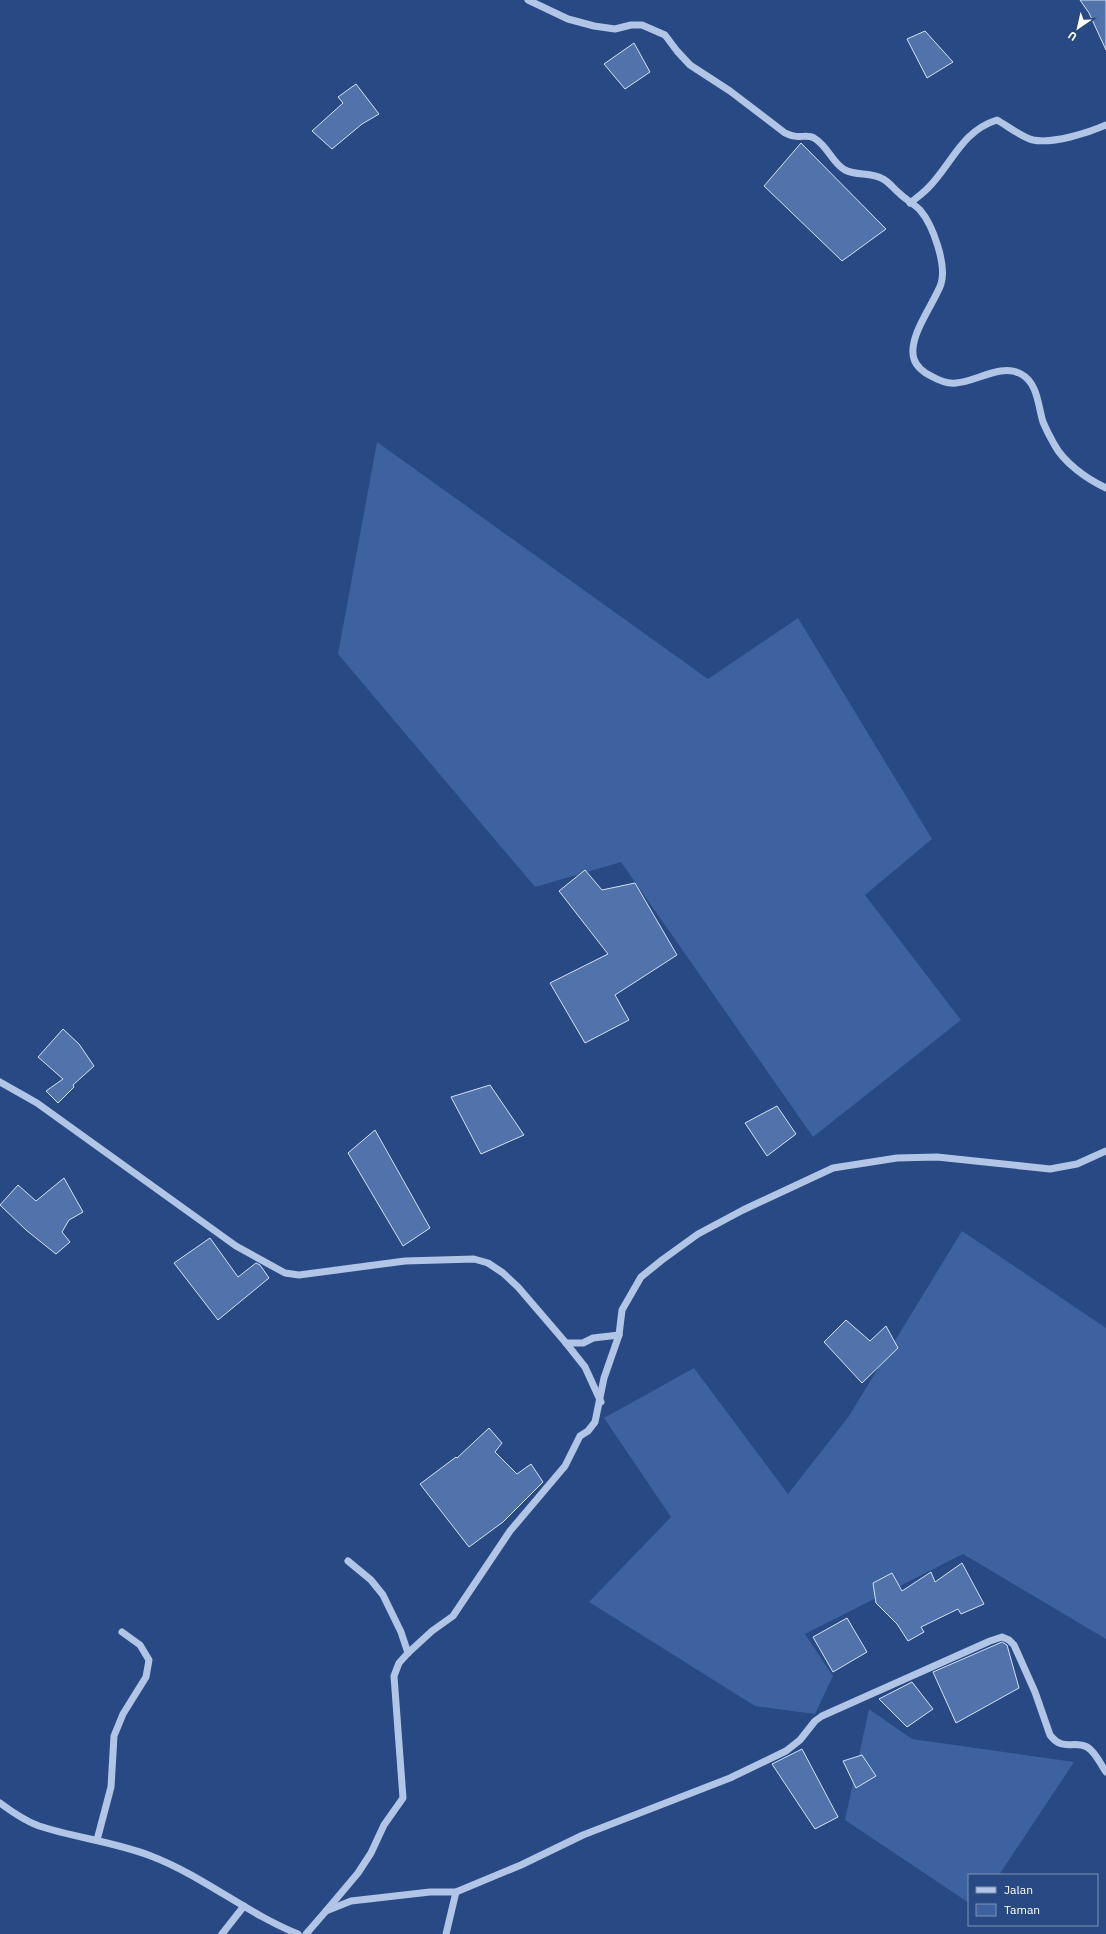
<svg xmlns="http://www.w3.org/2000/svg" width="1106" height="1934" font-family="'IBM Plex Sans',sans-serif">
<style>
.green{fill:#3d629f}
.building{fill:#5172ab;stroke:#d4e1f5}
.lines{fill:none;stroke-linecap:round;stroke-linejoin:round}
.minor{stroke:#b1c5e7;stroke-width:7}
</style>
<rect width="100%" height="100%" fill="#284983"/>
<g class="green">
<polygon points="377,442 708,679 798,618 932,839 865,895 961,1020 813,1137 621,862 535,887 338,654"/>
<polygon points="962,1231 1106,1328 1106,1639 963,1554 805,1634 833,1676 815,1714 755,1706 589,1602 671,1517 604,1418 694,1368 788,1494 849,1416"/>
<polygon points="869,1709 912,1739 1074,1762 999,1875 969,1875 969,1903 845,1820"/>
</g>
<g class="building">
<polygon points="1080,0 1106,0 1106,50 1089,13"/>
<polygon points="925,31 953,62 927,78 907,39"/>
<polygon points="634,43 650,72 625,89 604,64"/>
<polygon points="356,84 379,114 362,124 332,149 312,131 343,103 338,97"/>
<polygon points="801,143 886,229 842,261 764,186"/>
<polygon points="585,870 602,890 635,883 677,955 615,995 629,1020 585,1043 550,983 608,954 559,891"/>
<polygon points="63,1029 79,1044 94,1066 73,1085 74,1087 58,1103 46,1091 63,1079 38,1057"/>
<polygon points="490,1085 524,1135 481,1154 451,1097"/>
<polygon points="777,1106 796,1134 767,1156 745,1123"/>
<polygon points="375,1130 430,1228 403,1246 348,1153"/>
<polygon points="64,1178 83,1212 69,1220 62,1232 70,1242 56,1254 26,1230 0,1205 18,1185 36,1201"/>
<polygon points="210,1238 238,1277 256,1263 260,1265 269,1278 218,1320 174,1263"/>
<polygon points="846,1320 870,1341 886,1326 898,1348 862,1383 824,1342"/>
<polygon points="489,1428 502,1443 495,1452 517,1474 531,1464 543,1482 503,1522 469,1547 420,1484 456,1457 457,1458"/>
<polygon points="962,1563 984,1604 961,1614 958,1609 921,1627 924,1632 908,1641 897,1624 876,1603 873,1583 892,1573 902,1591 931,1572 935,1582"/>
<polygon points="847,1618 867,1652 833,1672 813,1637"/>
<polygon points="1002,1642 1007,1645 1019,1688 956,1723 933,1672"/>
<polygon points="912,1682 933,1709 907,1727 879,1699"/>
<polygon points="802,1749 838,1817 815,1829 772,1764"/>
<polygon points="862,1755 876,1776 856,1788 843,1761"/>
</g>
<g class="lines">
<g class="minor">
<path d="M528,0L568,19L594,26L615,29L631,25H642L665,35L677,51L690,65L730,91L785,133C788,134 791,136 794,136C800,138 808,134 814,138C828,146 832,163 845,170C857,176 871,172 883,179C889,182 894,189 899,193C905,199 914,204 920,210C933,225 947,265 941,284C934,304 907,337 914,359C916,366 924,373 931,376C938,380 948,384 956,383C976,382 1001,363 1021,374C1038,383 1038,406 1043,422C1046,429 1050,437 1054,444C1064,463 1087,479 1106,488"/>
<path d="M910,203C915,199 922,194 927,189C951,166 961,131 997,120C1008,126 1021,137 1033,140C1053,144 1088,133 1106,125"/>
<polyline points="0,1082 37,1103 236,1246 285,1273 299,1275 405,1261 474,1259 488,1263 503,1273 518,1287 566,1343 585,1367 601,1402"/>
<polyline points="566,1343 583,1343 593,1338 619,1335"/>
<polyline points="348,1561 371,1580 383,1595 401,1632 408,1653"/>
<path d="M0,1803C12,1812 25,1821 39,1826C76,1838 115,1842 151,1856C203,1876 246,1913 298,1934"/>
<polyline points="97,1840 111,1787 114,1736 123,1714 146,1677 149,1660 140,1645 122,1632"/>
<polyline points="326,1911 358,1873 371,1853 384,1825 403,1798 394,1676 399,1663 408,1653 432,1631 453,1616 510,1531 565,1466 580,1436 588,1431 595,1422 604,1378 619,1335 622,1310 641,1277 662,1260 698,1234 743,1210 833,1168 897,1158 937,1157 1050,1169 1077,1164 1106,1151"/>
<polyline points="222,1934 244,1906"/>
<path d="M306,1934L326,1911L351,1901L430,1892H456L521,1865L583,1835L730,1778L786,1751L800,1740L815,1721L822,1716L990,1641L1002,1637L1009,1640L1014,1645L1035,1692L1050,1735C1063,1752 1073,1740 1087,1747C1095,1751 1101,1765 1106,1772"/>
<polyline points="446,1934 456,1892"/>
</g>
</g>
<rect x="968" y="1874" width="130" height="52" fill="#284983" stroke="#7e92b5"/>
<rect x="976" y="1887" width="20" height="6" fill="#b1c5e7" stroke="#7e92b5"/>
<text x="1004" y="1894" font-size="12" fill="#ffffff">Jalan</text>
<rect x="976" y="1904" width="20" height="12" fill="#3d629f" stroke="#7e92b5"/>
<text x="1004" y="1914" font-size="12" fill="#ffffff">Taman</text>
<g transform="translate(1078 28) rotate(214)" stroke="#284983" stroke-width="3" paint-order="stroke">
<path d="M0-3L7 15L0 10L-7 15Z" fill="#ffffff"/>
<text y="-6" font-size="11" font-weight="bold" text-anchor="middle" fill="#ffffff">U</text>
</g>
</svg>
